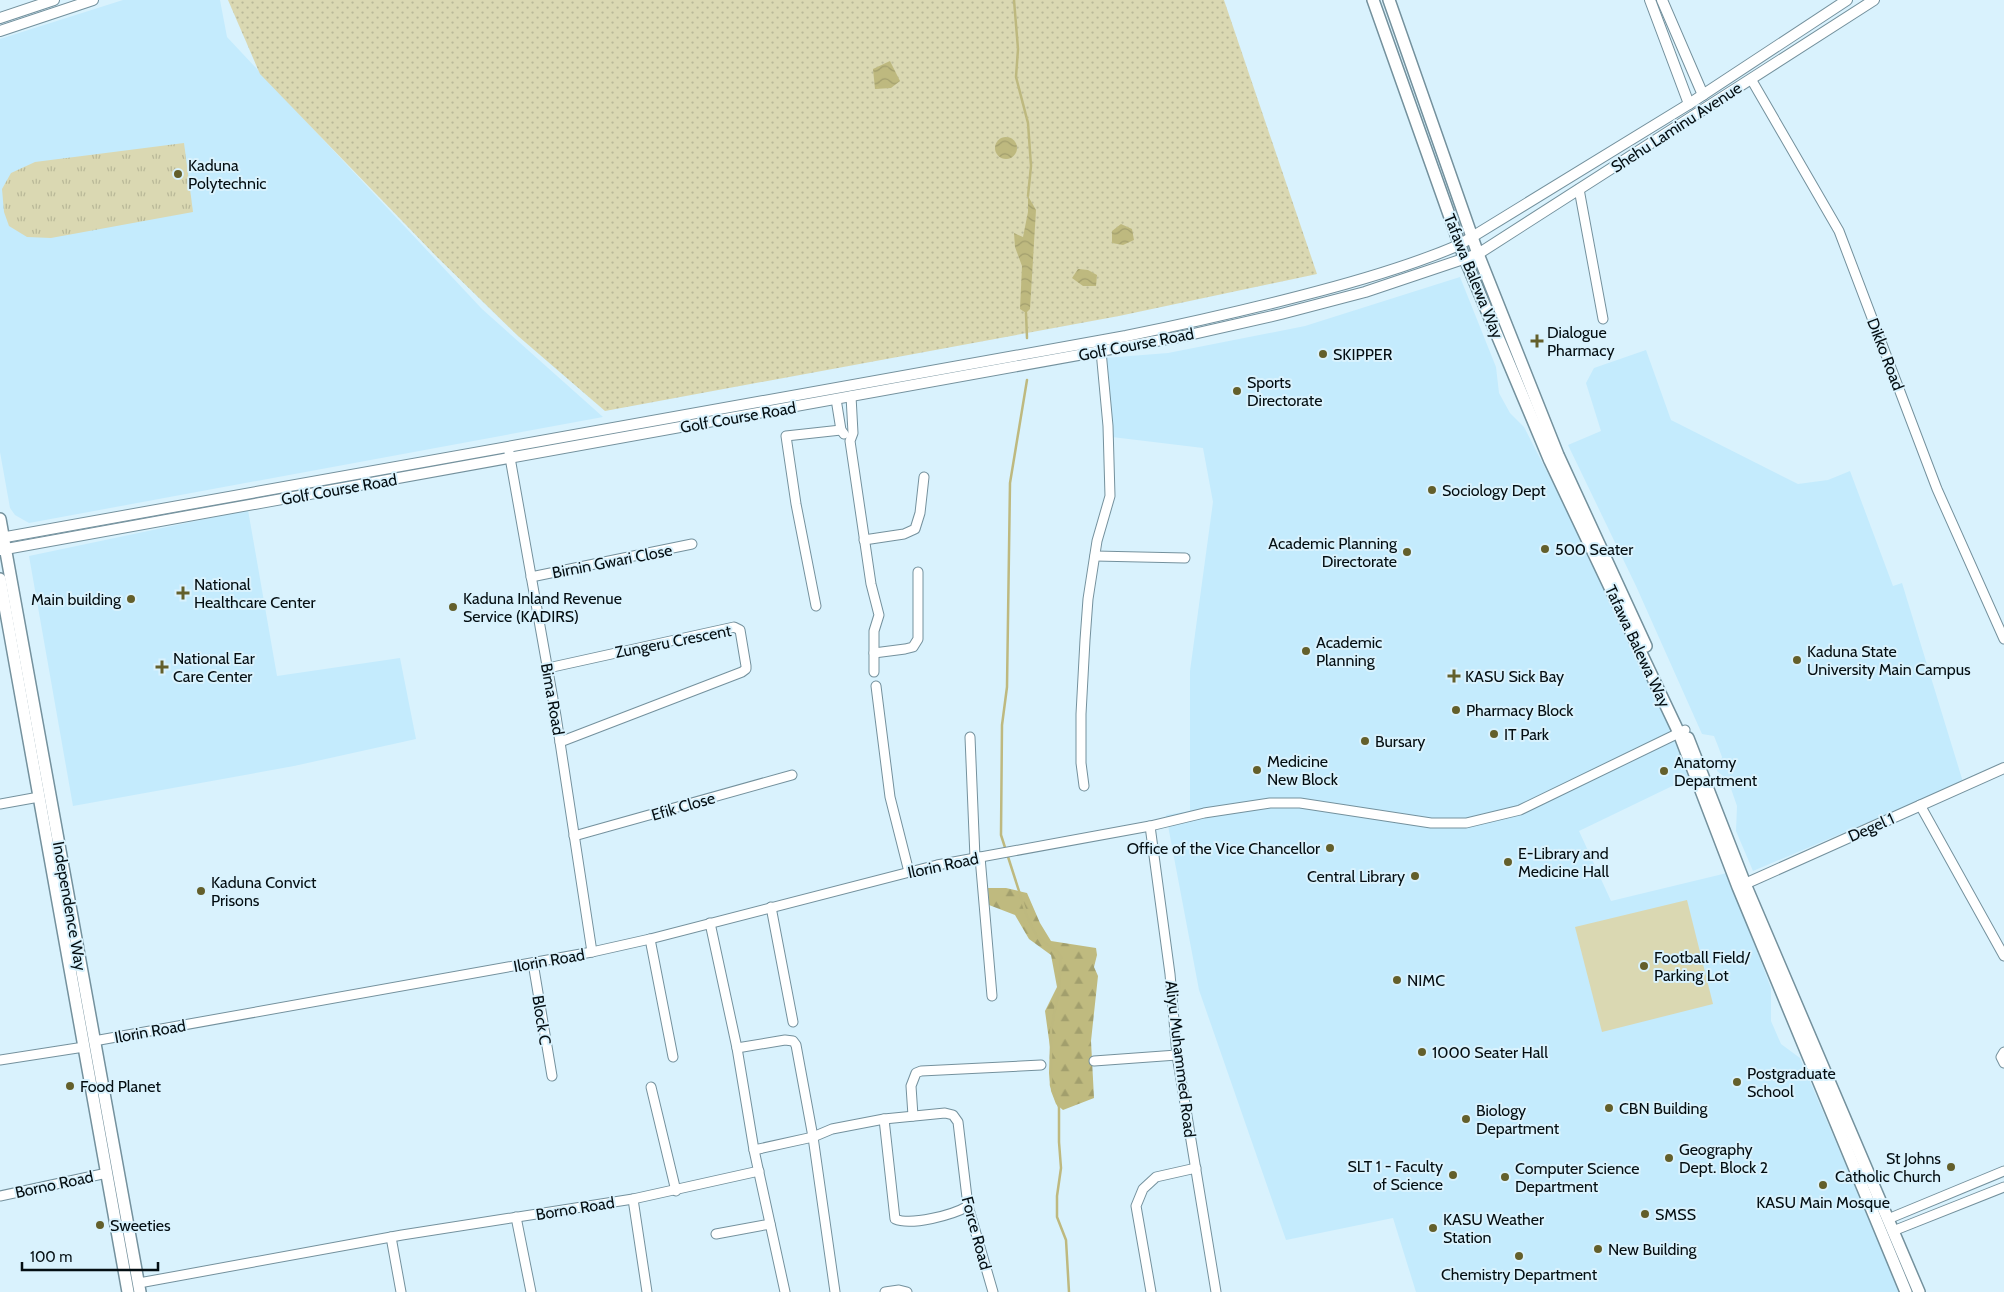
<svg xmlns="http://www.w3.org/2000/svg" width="2004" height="1292" font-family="Cabin,sans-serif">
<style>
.built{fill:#c4ebfd}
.grass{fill:url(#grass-dots)}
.forest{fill:url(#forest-firs)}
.park{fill:url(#park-tufts)}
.garden{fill:#dad8b2}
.water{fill:url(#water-waves)}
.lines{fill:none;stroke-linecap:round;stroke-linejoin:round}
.stream{stroke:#beb97f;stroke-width:2.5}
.minor-casing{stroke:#74919d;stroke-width:11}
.tertiary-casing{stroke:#74919d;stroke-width:12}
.secondary-casing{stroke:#74919d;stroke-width:14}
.minor{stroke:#fff;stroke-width:9}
.tertiary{stroke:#fff;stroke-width:10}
.secondary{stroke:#fff;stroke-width:11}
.poi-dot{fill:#635f2b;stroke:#d9f2fd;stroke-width:2}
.labels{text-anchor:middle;stroke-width:4;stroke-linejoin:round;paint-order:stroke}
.street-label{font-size:16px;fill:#040e12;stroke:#d9f2fd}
.poi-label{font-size:16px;fill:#040e12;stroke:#d9f2fd;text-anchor:start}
</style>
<defs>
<pattern id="grass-dots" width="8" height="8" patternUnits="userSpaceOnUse" patternTransform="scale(1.25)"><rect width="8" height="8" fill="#dad8b2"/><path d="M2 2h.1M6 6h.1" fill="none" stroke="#b9b898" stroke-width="1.8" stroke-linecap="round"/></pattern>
<pattern id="forest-firs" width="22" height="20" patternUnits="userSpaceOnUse" patternTransform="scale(1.25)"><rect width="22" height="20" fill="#bfba7f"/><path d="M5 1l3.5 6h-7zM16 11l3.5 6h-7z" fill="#a29f6d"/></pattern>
<pattern id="park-tufts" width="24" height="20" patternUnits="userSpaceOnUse" patternTransform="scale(1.25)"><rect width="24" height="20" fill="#dad8b2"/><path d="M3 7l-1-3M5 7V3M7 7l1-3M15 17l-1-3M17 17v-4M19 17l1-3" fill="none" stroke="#b9b898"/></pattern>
<pattern id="water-waves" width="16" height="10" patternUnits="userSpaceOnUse" patternTransform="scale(1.25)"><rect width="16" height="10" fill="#beb97f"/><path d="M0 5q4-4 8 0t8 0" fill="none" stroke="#a29e6d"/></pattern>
</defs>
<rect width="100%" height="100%" fill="#d9f2fd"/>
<g class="built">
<polygon points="123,0 220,0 227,37 482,309 603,417 29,523 15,515 10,508 0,452 0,39"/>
<polygon points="1460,277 1496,367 1499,393 1510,413 1524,427 1599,573 1693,776 1579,831 1611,901 1727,873 1771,988 1771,1021 1781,1044 1800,1058 1900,1292 1416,1292 1393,1218 1286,1240 1199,990 1166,815 1190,811 1190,671 1213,502 1203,448 1112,437 1105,358 1168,353 1305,326"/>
<polygon points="1646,350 1671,420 1798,484 1828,480 1850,471 1893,586 1902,583 1963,782 1753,871 1736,831 1737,806 1728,780 1717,771 1722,757 1718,746 1714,736 1702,734 1636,586 1568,445 1601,431 1586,383 1594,368"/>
<polygon points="248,510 277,676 400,658 416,739 294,766 73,806 29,556"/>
</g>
<polygon class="grass" points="228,0 1224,0 1317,274 1119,316 605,411 518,336 436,256 260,74"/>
<polygon class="forest" points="988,888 1006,888 1027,893 1040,923 1051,941 1096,948 1097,955 1094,967 1098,976 1091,1041 1094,1098 1063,1110 1056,1104 1051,1091 1049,1073 1050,1047 1045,1011 1057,987 1051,955 1029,939 1015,915 989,905"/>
<polygon class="park" points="184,143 193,212 51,238 27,237 9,226 4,212 2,189 11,173 35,162"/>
<polygon class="garden" points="1687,900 1713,1004 1602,1032 1575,927"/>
<g class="water">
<polygon points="890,61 900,81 891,88 875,89 873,69"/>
<circle cx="1006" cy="148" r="11"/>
<polygon points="1028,196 1036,210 1030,309 1026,313 1020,309 1022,266 1015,247 1014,233 1023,237 1028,212"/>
<polygon points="1121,224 1132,229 1134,240 1123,245 1112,243 1112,231"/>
<polygon points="1078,269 1088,270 1097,275 1096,286 1083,286 1072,278"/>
</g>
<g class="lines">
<g class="stream">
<polyline points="1014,0 1018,49 1016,77 1028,123 1031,166 1028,196"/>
<polyline points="1026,313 1027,338"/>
<polyline points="1027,380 1010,483 1007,687 1002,725 1001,835 1027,916 1037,937 1058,952 1061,957 1059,990 1051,1030 1051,1085 1059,1107 1059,1142 1061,1168 1057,1196 1057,1217 1066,1240 1069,1292"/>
</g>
<g class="minor-casing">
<g id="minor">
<polyline points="1751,79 1839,231 1937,489 2004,639"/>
<polyline points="1579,189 1603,319"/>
<polyline points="851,396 853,433 850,441 871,584 879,615 874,631 874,672"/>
<polyline points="836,399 841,430 844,434"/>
<polyline points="509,452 556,716 592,952"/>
<polyline points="864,540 904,534 915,529 920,513 924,477"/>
<polyline points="1095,556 1185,558"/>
<polyline points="531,577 692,544"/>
<polyline points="816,606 796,504 786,436 841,430"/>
<polyline points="874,653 905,649 913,647 918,639 918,572"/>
<polyline points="548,668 734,627 740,630 746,666 746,669 742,672 560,742"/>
<polyline points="876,686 890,797 909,872"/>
<polyline points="970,737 975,858"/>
<polyline points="1084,786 1081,763 1081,714 1085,640 1088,599 1097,541 1110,496 1108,426 1101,351"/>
<polyline points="0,804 39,797"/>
<polyline points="1920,805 2004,956"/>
<polyline points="1150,826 1170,974 1177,1055 1216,1292"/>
<polyline points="574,836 792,775"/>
<polyline points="980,857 992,996"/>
<polyline points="771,907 793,1022"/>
<polyline points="710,923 737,1048 754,1150 785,1292"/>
<polyline points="650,939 673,1057"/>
<polyline points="533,963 552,1076"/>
<polyline points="94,1041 592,952 650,939 937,865 1150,826 1204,813 1270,803 1300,803 1431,823 1466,823 1520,810 1685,730"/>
<polyline points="737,1048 785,1040 793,1041 796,1045 813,1137 835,1292"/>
<polyline points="2004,1052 2001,1057 2004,1063"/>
<polyline points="0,1060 84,1047"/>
<polyline points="1094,1061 1177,1055"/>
<polyline points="651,1087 676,1191"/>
<polyline points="913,1116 911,1086 916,1073 921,1071 1041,1065"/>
<path d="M884,1119L895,1219C911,1226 953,1215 968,1206"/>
<polyline points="754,1150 813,1137 832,1129 884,1119 945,1113 953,1115 958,1122 968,1206 993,1292"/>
<polyline points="0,1196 107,1173"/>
<polyline points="633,1199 647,1292"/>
<polyline points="516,1217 531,1292"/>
<polyline points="1888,1219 2004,1171"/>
<polyline points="1893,1231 2004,1187"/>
<polyline points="716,1234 770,1224"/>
<polyline points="391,1237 401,1292"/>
<polyline points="139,1283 402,1235 633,1199 759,1171"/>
<polyline points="885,1292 899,1290 907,1292"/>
<polyline points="1151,1292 1136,1206 1143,1189 1156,1177 1196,1168"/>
</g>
</g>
<g class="tertiary-casing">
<g id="tertiary">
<polyline points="1650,0 1689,104"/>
<polyline points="1662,0 1703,95"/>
<polyline points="0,18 54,0"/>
<polyline points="0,31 93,0"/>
<path d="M0,538L1126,336C1184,324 1242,311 1300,296C1355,282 1408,267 1459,245L1689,104L1847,0"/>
<polyline points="0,550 1189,335 1281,314 1365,292 1478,254 1874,0"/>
<polyline points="1738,887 2004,768"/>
</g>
</g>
<g class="secondary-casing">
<g id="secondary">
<polyline points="1373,0 1463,254 1550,461 1679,733 1738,887 1906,1292"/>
<polyline points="1389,0 1478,254 1558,455 1646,646"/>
<polyline points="0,519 140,1292"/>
<polyline points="0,579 128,1292"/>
<polyline points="1688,738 1745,884 1919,1292"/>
</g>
</g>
<use href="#minor" class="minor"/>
<use href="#tertiary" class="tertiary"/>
<use href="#secondary" class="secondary"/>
</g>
<g class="poi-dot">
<circle cx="178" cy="174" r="5"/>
<path d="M1534.5 333.5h5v5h5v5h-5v5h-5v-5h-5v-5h5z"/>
<circle cx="1323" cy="354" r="5"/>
<circle cx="1237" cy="391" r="5"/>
<circle cx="1432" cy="490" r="5"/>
<circle cx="1545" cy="549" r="5"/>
<circle cx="1407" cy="552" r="5"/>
<path d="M180.5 585.5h5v5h5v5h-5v5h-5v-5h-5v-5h5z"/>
<circle cx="131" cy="599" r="5"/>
<circle cx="453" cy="607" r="5"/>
<circle cx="1306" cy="651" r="5"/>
<circle cx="1797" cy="660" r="5"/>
<path d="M159.5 659.5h5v5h5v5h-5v5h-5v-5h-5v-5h5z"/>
<path d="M1451.5 668.5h5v5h5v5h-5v5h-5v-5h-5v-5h5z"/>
<circle cx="1456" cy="710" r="5"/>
<circle cx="1494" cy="734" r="5"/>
<circle cx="1365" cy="741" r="5"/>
<circle cx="1257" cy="770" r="5"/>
<circle cx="1664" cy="771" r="5"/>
<circle cx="1330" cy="848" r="5"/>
<circle cx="1508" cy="862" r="5"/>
<circle cx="1415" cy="876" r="5"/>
<circle cx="201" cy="891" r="5"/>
<circle cx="1644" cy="966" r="5"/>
<circle cx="1397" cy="980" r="5"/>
<circle cx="1422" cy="1052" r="5"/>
<circle cx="1737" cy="1082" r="5"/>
<circle cx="70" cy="1086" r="5"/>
<circle cx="1609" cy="1108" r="5"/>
<circle cx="1466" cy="1119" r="5"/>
<circle cx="1669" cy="1158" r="5"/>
<circle cx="1951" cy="1167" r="5"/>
<circle cx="1453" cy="1175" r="5"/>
<circle cx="1505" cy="1177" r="5"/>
<circle cx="1823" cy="1185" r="5"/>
<circle cx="1645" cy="1214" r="5"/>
<circle cx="100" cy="1225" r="5"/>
<circle cx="1433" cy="1228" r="5"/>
<circle cx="1598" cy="1249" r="5"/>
<circle cx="1519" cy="1256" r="5"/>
</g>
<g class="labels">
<g class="street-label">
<text transform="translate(1676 127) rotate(-33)" y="6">Shehu Laminu Avenue</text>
<text transform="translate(1474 276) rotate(68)" y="6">Tafawa Balewa Way</text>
<text transform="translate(1136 344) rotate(-11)" y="6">Golf Course Road</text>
<text transform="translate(1886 354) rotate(69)" y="6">Dikko Road</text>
<text transform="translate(738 417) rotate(-10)" y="6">Golf Course Road</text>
<text transform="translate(339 489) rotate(-10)" y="6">Golf Course Road</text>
<text transform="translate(612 561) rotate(-11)" y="6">Birnin Gwari Close</text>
<text transform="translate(673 641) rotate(-11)" y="6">Zungeru Crescent</text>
<text transform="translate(1638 646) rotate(65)" y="6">Tafawa Balewa Way</text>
<text transform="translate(553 699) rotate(80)" y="6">Bima Road</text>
<text transform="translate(683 806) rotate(-16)" y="6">Efik Close</text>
<text transform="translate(1871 827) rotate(-24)" y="6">Degel 1</text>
<text transform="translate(943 865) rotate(-12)" y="6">Ilorin Road</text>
<text transform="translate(70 906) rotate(80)" y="6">Independence Way</text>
<text transform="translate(549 960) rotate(-10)" y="6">Ilorin Road</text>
<text transform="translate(542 1020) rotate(81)" y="6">Block C</text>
<text transform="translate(150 1031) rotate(-10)" y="6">Ilorin Road</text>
<text transform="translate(1181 1059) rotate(83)" y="6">Aliyu Muhammed Road</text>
<text transform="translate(54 1184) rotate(-12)" y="6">Borno Road</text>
<text transform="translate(575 1208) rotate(-9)" y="6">Borno Road</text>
<text transform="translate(977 1233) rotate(75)" y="6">Force Road</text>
</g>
<g class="poi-label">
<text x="188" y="171">Kaduna<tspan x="188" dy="18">Polytechnic</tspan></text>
<text x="1547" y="338">Dialogue<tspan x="1547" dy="18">Pharmacy</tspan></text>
<text x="1333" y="360">SKIPPER</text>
<text x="1247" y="388">Sports<tspan x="1247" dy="18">Directorate</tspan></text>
<text x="1442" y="496">Sociology Dept</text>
<text x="1397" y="549" text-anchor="end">Academic Planning<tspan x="1397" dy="18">Directorate</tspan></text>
<text x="1555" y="555">500 Seater</text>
<text x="194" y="590">National<tspan x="194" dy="18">Healthcare Center</tspan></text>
<text x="463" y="604">Kaduna Inland Revenue<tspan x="463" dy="18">Service (KADIRS)</tspan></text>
<text x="121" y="605" text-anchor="end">Main building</text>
<text x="1316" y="648">Academic<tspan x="1316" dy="18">Planning</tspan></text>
<text x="1807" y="657">Kaduna State<tspan x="1807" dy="18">University Main Campus</tspan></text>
<text x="173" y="664">National Ear<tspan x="173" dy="18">Care Center</tspan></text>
<text x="1465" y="682">KASU Sick Bay</text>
<text x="1466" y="716">Pharmacy Block</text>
<text x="1504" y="740">IT Park</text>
<text x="1375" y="747">Bursary</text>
<text x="1267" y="767">Medicine<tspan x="1267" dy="18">New Block</tspan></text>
<text x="1674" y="768">Anatomy<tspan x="1674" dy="18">Department</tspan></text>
<text x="1320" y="854" text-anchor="end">Office of the Vice Chancellor</text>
<text x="1518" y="859">E-Library and<tspan x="1518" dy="18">Medicine Hall</tspan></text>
<text x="1405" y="882" text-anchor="end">Central Library</text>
<text x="211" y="888">Kaduna Convict<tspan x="211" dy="18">Prisons</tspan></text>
<text x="1654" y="963">Football Field/<tspan x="1654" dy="18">Parking Lot</tspan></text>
<text x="1407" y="986">NIMC</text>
<text x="1432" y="1058">1000 Seater Hall</text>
<text x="1747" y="1079">Postgraduate<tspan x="1747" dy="18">School</tspan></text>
<text x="80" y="1092">Food Planet</text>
<text x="1619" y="1114">CBN Building</text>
<text x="1476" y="1116">Biology<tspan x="1476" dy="18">Department</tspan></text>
<text x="1679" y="1155">Geography<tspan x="1679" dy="18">Dept. Block 2</tspan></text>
<text x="1941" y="1164" text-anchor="end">St Johns<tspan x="1941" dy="18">Catholic Church</tspan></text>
<text x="1443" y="1172" text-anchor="end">SLT 1 - Faculty<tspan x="1443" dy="18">of Science</tspan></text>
<text x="1515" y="1174">Computer Science<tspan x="1515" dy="18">Department</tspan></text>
<text x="1823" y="1208" text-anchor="middle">KASU Main Mosque</text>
<text x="1655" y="1220">SMSS</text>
<text x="1443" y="1225">KASU Weather<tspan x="1443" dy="18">Station</tspan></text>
<text x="110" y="1231">Sweeties</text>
<text x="1608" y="1255">New Building</text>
<text x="1519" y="1280" text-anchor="middle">Chemistry Department</text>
</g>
</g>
<path d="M22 1262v8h136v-8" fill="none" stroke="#040e12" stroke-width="2.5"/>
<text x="30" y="1262" font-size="15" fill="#040e12" stroke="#d9f2fd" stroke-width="4" paint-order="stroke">100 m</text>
</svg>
